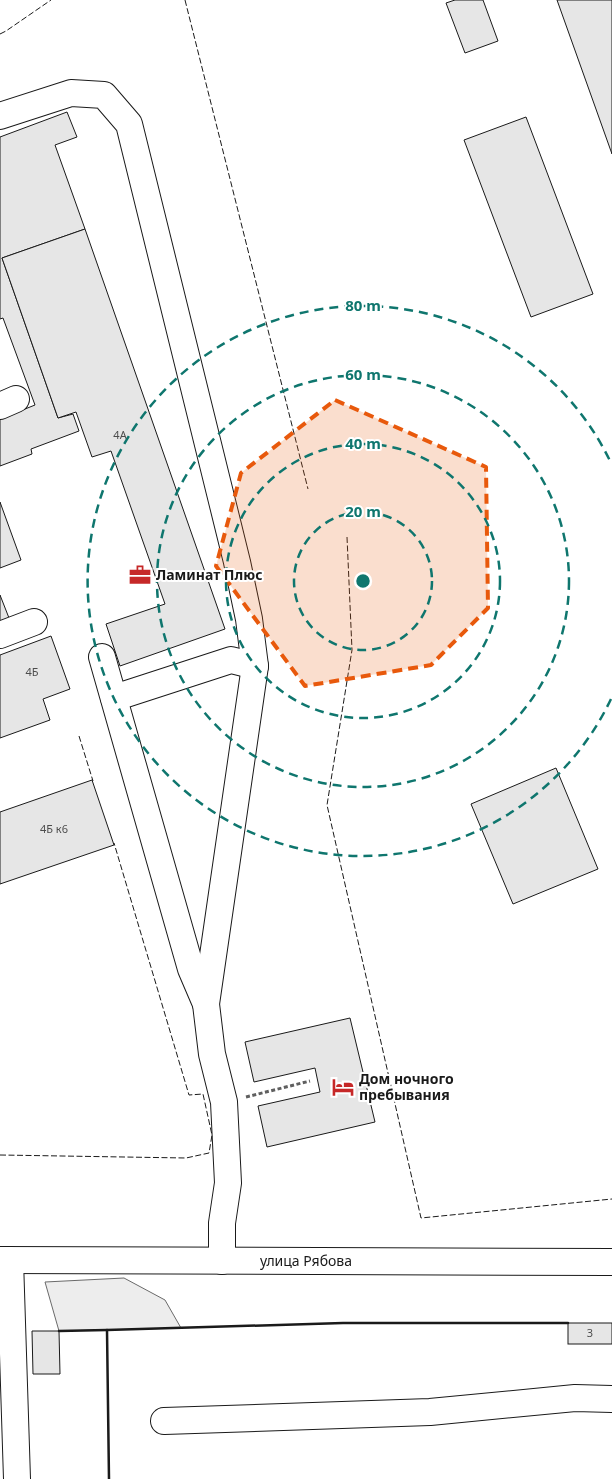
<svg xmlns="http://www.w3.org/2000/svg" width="612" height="1479" font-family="'Noto Sans',sans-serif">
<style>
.built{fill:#ededed;stroke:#6a6a6a}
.building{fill:#e6e6e6;stroke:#1a1a1a}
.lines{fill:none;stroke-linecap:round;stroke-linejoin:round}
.minor-casing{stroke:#1a1a1a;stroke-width:28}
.path{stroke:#5f5f5f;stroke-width:3;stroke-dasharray:4 2.5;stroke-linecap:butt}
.minor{stroke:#fff;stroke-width:26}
.fence{stroke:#1a1a1a;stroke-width:1;stroke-dasharray:6 2.5;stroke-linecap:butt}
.wall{stroke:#1a1a1a;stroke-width:2.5}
.marked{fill:#e8590c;fill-opacity:0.2;stroke:#e8590c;stroke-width:4;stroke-dasharray:10 6;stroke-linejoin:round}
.ring{fill:none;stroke:#0f766e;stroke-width:2.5;stroke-dasharray:9 6}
.labels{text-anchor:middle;stroke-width:4;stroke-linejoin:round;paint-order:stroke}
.number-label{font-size:11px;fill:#4d4d4d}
.poi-label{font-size:14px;font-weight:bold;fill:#1a1a1a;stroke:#fff;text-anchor:start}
.street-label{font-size:14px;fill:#1a1a1a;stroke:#fff}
.centre{fill:#0f766e;stroke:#fff;stroke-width:2.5}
.ring-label{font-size:15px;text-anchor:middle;font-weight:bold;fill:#0f766e;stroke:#fff;stroke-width:4;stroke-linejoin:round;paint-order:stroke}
</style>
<rect width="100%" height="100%" fill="#fff"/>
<polygon class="built" points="124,1278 165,1300 181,1328 59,1331 45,1282"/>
<g class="building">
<polygon points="455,0 483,0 498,41 465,53 446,3"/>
<polygon points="557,0 612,0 612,154"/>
<polygon points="67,112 77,137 55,145 85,229 2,258 58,418 73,414 79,431 31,449 32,454 0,466 0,419 35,405 3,318 0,319 0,137"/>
<polygon points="526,117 593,294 531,317 464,140"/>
<polygon points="85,229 225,629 120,666 106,624 165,604 111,451 92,457 76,412 58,418 2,258"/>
<polygon points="0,502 21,560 0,568"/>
<polygon points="0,595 9,618 0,621"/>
<polygon points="51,636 70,689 43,699 50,720 0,738 0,655"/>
<polygon points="556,768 598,869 513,904 471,804"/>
<polygon points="92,780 114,845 0,884 0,812"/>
<polygon points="350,1018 375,1122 267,1147 258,1106 320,1092 315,1068 254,1082 245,1042"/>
<rect x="568" y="1323" width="44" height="21"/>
<polygon points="32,1331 59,1331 60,1374 33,1374"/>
</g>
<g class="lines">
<g class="minor-casing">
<g id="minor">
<polyline points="0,116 71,93 104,95 129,124 237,562 249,619 255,666 206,1004 212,1054 224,1102 228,1183 222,1223 222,1261"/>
<polyline points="0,406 16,399"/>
<polyline points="0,635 34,622"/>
<polyline points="102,657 191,969 206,1004"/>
<polyline points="114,698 231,660 255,666"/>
<polyline points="0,1260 612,1262"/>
<polyline points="10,1260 17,1479"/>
<polyline points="164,1421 430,1412 575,1398 612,1399"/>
</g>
</g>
<polyline class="path" points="246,1097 310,1081"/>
<use href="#minor" class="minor"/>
<g class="fence">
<polyline points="185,0 308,489"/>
<polyline points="0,34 6,31 51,0"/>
<polyline points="347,537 352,650 327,805 421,1218 612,1199"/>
<polyline points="79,736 93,781"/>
<polyline points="0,1155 186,1158 209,1153 212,1135 203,1094 189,1095 114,843"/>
</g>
<g class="wall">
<polyline points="59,1331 107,1330"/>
<polyline points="109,1479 107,1330 343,1323 568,1323"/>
</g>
</g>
<path class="marked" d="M335,400L486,467L488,608L431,665L305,686L216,566L241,473Z"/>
<g class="ring">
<circle cx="363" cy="581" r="69"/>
<circle cx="363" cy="581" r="137"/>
<circle cx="363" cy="581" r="206"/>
<path d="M611 699A275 275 0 1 1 611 463"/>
</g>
<defs>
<g id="office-bare" transform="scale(1.725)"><path d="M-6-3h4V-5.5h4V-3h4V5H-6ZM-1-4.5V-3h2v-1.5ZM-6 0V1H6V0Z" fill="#c62828" stroke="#fff" stroke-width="2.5" paint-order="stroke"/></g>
<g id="hotel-bare" transform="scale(1.725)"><path d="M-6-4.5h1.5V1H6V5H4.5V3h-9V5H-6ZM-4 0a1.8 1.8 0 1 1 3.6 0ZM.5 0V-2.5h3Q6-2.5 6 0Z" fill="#c62828" stroke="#fff" stroke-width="2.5" paint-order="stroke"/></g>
</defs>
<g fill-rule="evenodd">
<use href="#office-bare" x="140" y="575"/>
<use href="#hotel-bare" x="343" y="1087"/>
</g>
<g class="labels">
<g class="number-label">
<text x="120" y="439">4А</text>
<text x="32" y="676">4Б</text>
<text x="54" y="833">4Б к6</text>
<text x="590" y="1337">3</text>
</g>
<g class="poi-label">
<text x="156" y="580">Ламинат Плюс</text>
<text x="359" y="1084">Дом ночного<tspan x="359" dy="16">пребывания</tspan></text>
</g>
<g class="street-label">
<text x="306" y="1266">улица Рябова</text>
</g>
</g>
<circle cx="363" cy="581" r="8" class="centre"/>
<g class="ring-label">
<text x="363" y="311">80 m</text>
<text x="363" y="380">60 m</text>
<text x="363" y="449">40 m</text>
<text x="363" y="517">20 m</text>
</g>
</svg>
